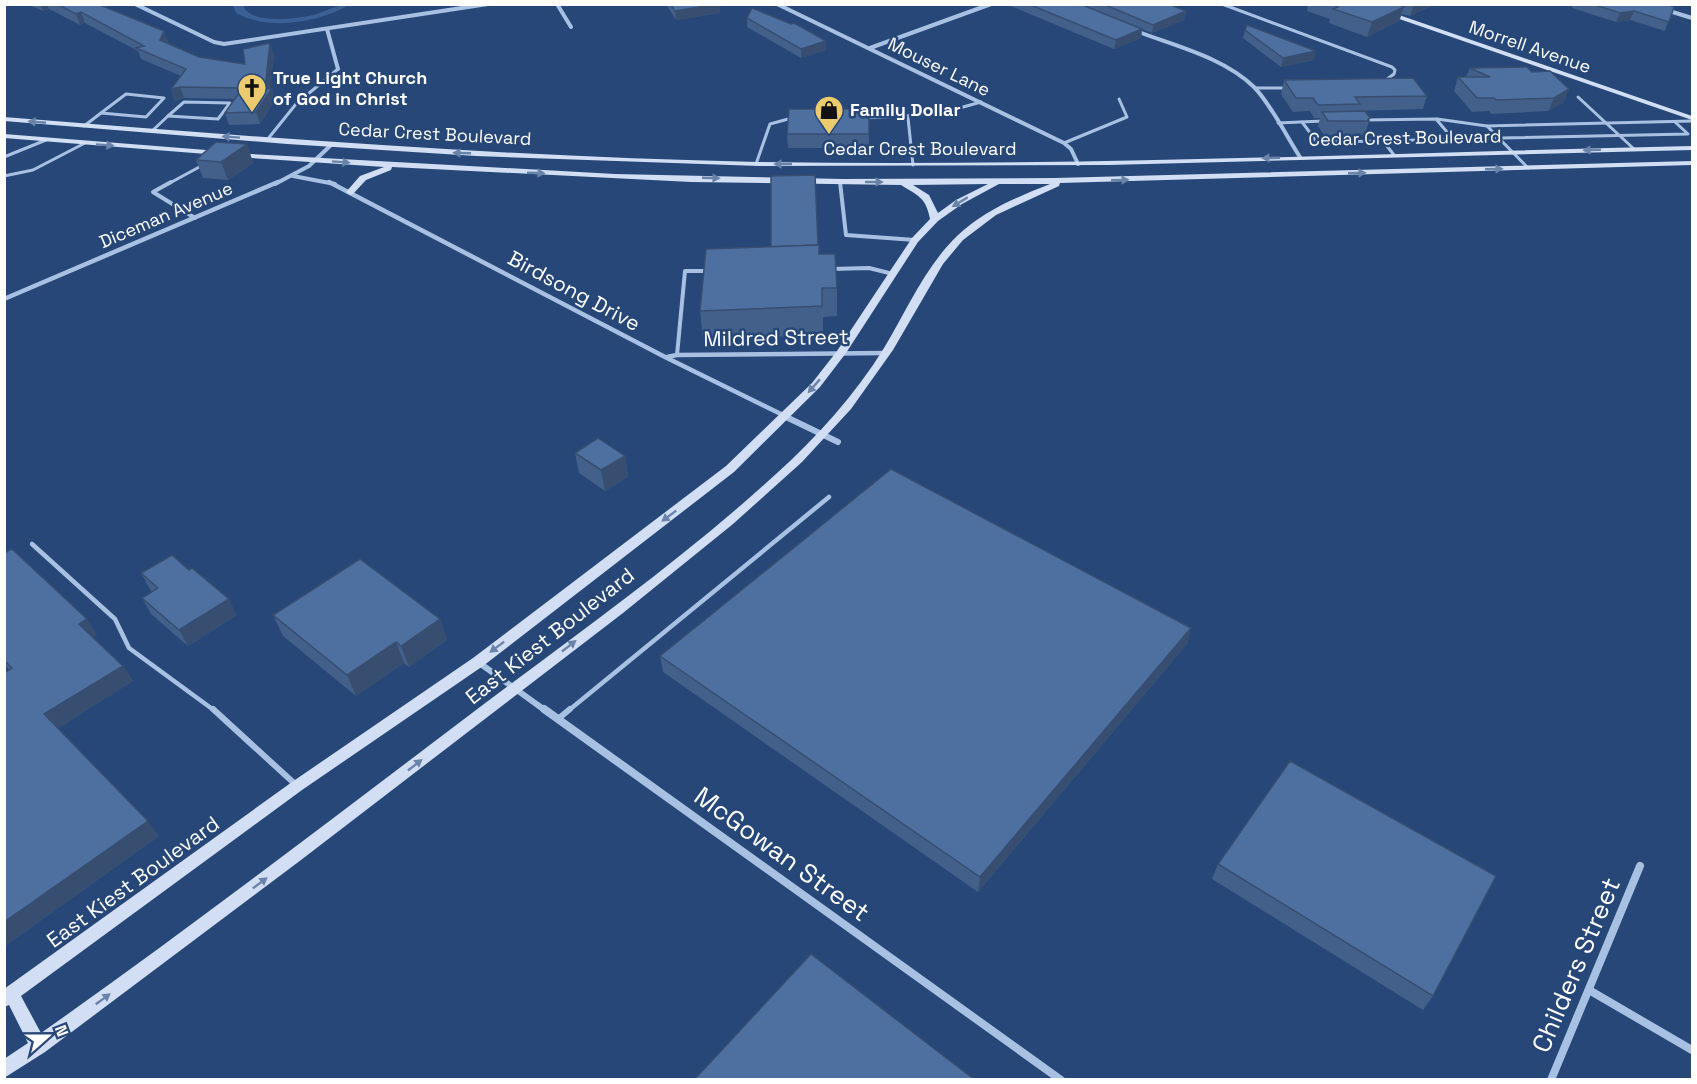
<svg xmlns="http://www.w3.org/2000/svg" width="1697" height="1084" font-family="'Space Grotesk',sans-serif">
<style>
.green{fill:#3a6095}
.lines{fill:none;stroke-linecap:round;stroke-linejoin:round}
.lane-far3{stroke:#a8c1e3;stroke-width:3}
.lane-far2{stroke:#a8c1e3;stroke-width:4}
.lane-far1{stroke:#a8c1e3;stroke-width:4.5}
.lane{stroke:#a8c1e3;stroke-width:6}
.street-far3{stroke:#a8c1e3;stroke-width:4}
.street-far2{stroke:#a8c1e3;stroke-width:4.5}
.street-far1{stroke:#a8c1e3;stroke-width:6}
.street{stroke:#a8c1e3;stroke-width:8}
.secondary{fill:#d1def3;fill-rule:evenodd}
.wall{fill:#43608a}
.shaded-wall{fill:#374e71}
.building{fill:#4e70a1;stroke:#374e71;stroke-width:1.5}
.oneway{fill:#6a83a9}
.labels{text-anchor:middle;stroke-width:5;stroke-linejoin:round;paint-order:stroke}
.far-street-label{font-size:18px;fill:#fff;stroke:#264778}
.far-poi-label{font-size:18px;font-weight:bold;fill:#fff;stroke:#264778;text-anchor:start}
.street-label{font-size:21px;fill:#fff;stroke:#264778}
.near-street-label{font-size:26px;fill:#fff;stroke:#264778}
</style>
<rect width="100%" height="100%" fill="#264778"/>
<path class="green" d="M233,5H243C249,25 296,19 313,15C325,12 336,4 349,5C317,23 269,31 236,13Z"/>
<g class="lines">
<g class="lane-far3">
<polyline points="1222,4 1392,67 1395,70 1394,74 1383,82"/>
<polyline points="1255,88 1286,88"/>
<polygon points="126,94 164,98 146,117 101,113"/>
<polyline points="1578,97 1634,149"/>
<polygon points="184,102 230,103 218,119 168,116"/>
<polyline points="864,118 938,114 981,102"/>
<polyline points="908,118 913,165"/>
<polyline points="1437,119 1487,126"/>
<polyline points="1364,120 1436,119 1453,139 1383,141 1394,155"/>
<polyline points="1302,122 1317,142 1383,141"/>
<polyline points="1278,123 1323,121"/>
<polyline points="84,126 101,113"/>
<polyline points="152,131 168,116"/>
<polyline points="1453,139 1688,134 1675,122"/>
<polyline points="267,140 296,104 338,69"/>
<polyline points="1064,143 1127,117 1119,99"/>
<polyline points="4,157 46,140"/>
<polyline points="756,164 770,124 792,118"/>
<polyline points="1528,168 1487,126 1692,121"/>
<polyline points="4,176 33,170 85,143"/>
<polyline points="168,184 203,165"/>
</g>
<g class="lane-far2">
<polyline points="171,182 153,192 195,218"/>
<polyline points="840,182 846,235 915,240"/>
<polyline points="831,269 869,268 893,274"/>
<polyline points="677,355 685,271 709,271"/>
</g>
<g class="lane-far1">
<polyline points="32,544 115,619 129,648 215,711"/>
<polyline points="568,711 829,497"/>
</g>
<g class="lane">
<polyline points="213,709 295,784"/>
<polyline points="558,719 570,709"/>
</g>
<g class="street-far3">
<polyline points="135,4 214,42 224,44 488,4"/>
<polyline points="557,4 571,27"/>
<polyline points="777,4 1064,143 1071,149 1078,164"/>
<polyline points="1666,10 1692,18"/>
<polyline points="327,29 338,69"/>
<path d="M1136,31C1175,46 1223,57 1254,87C1270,103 1287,137 1300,157"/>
<polyline points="870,48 991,4"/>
<polyline points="293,176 335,184"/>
<polyline points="275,184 309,166 331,145"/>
</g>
<g class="street-far2">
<polyline points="329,182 667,358 785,416"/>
<polyline points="4,299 278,182"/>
<polyline points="667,357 677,355 886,353"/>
</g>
<g class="street-far1">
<polyline points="782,415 838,442"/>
<polyline points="478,662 546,711"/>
</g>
<g class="street">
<polyline points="544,709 1061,1080"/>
<polyline points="1589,990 1692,1050"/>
<polyline points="1551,1080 1640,866"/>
</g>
<g class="secondary">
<polygon points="1356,4 1367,4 1692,116 1692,120"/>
<path d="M4,117C255,137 507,157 758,162C1070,167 1381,153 1692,146V150L1109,165L759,166L476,156L287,144L4,121Z"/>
<polygon points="4,134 219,151 223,153 219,155 4,138"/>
<path d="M233,153L615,174L843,179L1055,178L1692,161V165L1060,183L1059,186L996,215L963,240L943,264L893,350L851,409L802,462L733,524L623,613L301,860L45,1052L4,1078V1059L28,1043L9,1005L4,1007V989L292,782L473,658L726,466L812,383L837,351L912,238L930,219C926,197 918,196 901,185L691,182L392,167L391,170L366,180L353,194L350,195L346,192L360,176L384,167L236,157H233ZM988,184L956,200L938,213L929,195L913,185ZM999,184H1050C1017,197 983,211 957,236C925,267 907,310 884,348C855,395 817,437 776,474C682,560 577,634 476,710C332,819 189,929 41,1033L21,996L302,790L483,666L734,472L820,387L846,353L918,242L938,221L962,204Z"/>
</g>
</g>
<g class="wall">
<polygon points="27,4 106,4 107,8 164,31 168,42 167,43 199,57 245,64 274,54 270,89 272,88 275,100 260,124 229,125 225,113 235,99 184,98 175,101 171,89 181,76 141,59 138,51 85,23 80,25 49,9 43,11"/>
<polygon points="666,4 719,4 720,13 676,20"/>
<polygon points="1006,4 1168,4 1186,11 1184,20 1152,33 1142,29 1141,38 1114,49"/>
<polygon points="1308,4 1435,4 1410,16 1402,14 1399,21 1367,37 1329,23 1330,19 1307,11"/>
<polygon points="1573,4 1674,4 1665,31 1630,20 1616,22 1572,8"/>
<polygon points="747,18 791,24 826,41 826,50 801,58 747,27"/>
<polygon points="1245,30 1314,60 1281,67 1243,38"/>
<polygon points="1470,68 1532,72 1569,89 1563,103 1548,111 1491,114 1489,111 1472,112 1454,91 1458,77 1466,77"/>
<polygon points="1284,80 1427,96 1423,109 1358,111 1370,118 1365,135 1324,135 1318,126 1320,118 1314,118 1310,111 1293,112 1281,94"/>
<polygon points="869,109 869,148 788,148 787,134"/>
<polygon points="247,144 253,163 228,180 203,178 196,160"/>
<polygon points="819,254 837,288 837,316 823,317 823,335 703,339 700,311"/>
<polygon points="575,453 625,456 628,477 605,491 579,473"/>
<polygon points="4,553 97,635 93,637 123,666 133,681 58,728 159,836 4,947 10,670 4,665"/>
<polygon points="141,573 237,615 188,646 151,614 142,598 152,592 150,589"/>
<polygon points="273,615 440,619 447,640 409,667 404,663 356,696 283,636"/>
<polygon points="1191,628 1187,644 978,892 663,672 660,656"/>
<polygon points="1218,864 1433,996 1423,1010 1212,879"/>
</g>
<g class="shaded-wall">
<polygon points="40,4 47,4 49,9 43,11"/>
<polygon points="719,4 720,13 676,20 675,11"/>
<polygon points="1414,4 1435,4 1410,16"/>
<polygon points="1404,7 1399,21 1367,37 1372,22"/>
<polygon points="1186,11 1184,20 1152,33 1153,25"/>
<polygon points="1634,11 1630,20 1616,22 1620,13"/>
<polygon points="81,12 85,23 80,25 76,14"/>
<polygon points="1142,29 1141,38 1114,49 1116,40"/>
<polygon points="164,31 168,42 164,51 160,40"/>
<polygon points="826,41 826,50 801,58 801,49"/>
<polygon points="270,43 274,54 270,91 272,88 275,100 260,124 256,112 265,89"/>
<polygon points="1316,51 1314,60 1281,67 1283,58"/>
<polygon points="180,87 184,98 175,101 171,89"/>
<polygon points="1569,89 1563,103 1548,111 1554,98"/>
<polygon points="247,144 253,163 228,180 221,162"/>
<polygon points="625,456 628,477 605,491 601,470"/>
<polygon points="229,599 237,615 188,646 179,630"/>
<polygon points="87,619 97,635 89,640 79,624"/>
<polygon points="440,619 447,640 409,667 401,646"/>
<polygon points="1191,628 1187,644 978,892 980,877"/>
<polygon points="396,642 404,663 356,696 347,675"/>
<polygon points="123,666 133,681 56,730 44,714"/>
<polygon points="148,821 159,836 4,947 4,922"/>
</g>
<g class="building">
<polygon points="57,4 101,4 100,5 164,31 160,40 199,57 245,64 243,49 270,43 265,89 272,88 256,112 225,113 241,90 238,90 239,88 180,87 171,89 186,69 136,48 144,46 81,12 76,14"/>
<polygon points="671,4 718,4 675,11"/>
<polygon points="1028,4 1080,4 1142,29 1116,40"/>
<polygon points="1103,4 1168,4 1186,11 1153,25"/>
<polygon points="1332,4 1395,4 1404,7 1372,22 1333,9 1338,7"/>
<polygon points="1592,4 1667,4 1674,7 1669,22 1634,11 1620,13"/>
<polygon points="752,8 791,24 794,23 826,41 801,49 747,18"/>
<polygon points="1247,25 1316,51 1283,58 1245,30"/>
<polygon points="1527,67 1532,72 1550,71 1569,89 1554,98 1496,100 1494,98 1477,98 1458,77 1490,77 1470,68"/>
<polygon points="1413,78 1427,96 1355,97 1360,104 1318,105 1313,98 1296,98 1284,80"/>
<polygon points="789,109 869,109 869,134 787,134"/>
<polygon points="1365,111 1370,118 1368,119 1369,121 1328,121 1322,112"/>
<polygon points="216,142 247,144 221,162 196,160"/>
<polygon points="815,175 818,245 771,247 771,176"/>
<polygon points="819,245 819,254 835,254 837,288 822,288 822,306 700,311 706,249"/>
<polygon points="598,438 625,456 601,470 575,453"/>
<polygon points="891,469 1191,628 980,877 660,656"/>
<polygon points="12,549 87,619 79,624 123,666 44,714 148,821 4,922 4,673 12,668 4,660 4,553"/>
<polygon points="172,555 189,570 192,568 229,599 179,630 142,598 158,588 141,573"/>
<polygon points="360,559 440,619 401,646 396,642 347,675 273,615"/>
<polygon points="1290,761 1496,876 1433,996 1218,864"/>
<polygon points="811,954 975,1080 694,1080"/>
</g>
<defs><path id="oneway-solid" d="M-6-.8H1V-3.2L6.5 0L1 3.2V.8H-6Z" transform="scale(1.5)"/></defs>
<g class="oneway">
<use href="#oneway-solid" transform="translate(37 122) rotate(-175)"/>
<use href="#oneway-solid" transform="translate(231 137) rotate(-176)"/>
<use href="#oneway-solid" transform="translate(105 145) rotate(4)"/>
<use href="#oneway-solid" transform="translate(1592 150) rotate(178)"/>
<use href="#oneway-solid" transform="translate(462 153) rotate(-178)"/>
<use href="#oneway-solid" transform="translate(1271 158) rotate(178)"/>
<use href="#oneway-solid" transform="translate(341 162) rotate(4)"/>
<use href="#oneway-solid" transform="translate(783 164) rotate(-180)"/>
<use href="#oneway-solid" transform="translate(1494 169) rotate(-2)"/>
<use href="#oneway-solid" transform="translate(536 173) rotate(2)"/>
<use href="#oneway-solid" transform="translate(1357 173) rotate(-2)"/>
<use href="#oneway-solid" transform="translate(711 178) rotate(2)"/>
<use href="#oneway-solid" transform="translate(1120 180) rotate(-2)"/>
<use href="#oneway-solid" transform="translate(874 182)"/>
<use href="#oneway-solid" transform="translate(960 202) rotate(149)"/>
<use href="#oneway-solid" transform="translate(814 386) rotate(131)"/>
<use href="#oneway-solid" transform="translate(669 516) rotate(143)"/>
<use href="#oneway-solid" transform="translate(569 646) rotate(-38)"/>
<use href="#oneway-solid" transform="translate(497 647) rotate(143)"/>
<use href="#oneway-solid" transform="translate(415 765) rotate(-38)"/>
<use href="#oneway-solid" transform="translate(260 883) rotate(-37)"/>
<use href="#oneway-solid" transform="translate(103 999) rotate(-36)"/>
</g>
<defs>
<g id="church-pin" transform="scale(1.5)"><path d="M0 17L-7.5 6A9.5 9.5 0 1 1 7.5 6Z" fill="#ebcb6e" stroke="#264778"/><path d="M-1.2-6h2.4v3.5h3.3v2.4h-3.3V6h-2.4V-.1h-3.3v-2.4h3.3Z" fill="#111"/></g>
<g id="shop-pin" transform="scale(1.5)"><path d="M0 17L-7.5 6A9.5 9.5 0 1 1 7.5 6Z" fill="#ebcb6e" stroke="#264778"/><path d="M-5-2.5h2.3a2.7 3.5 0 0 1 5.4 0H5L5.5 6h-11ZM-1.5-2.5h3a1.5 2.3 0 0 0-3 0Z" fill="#111"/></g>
</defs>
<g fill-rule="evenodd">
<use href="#church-pin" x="252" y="88"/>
<use href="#shop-pin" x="829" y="110"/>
</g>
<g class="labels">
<g class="far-street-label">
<text transform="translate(1530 47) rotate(19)" y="6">Morrell Avenue</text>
<text transform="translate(939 67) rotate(26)" y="6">Mouser Lane</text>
<text transform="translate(435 134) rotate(3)" y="6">Cedar Crest Boulevard</text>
<text transform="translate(1405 138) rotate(-1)" y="6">Cedar Crest Boulevard</text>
<text x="920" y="155">Cedar Crest Boulevard</text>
<text transform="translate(166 215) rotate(-23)" y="6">Diceman Avenue</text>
</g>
<g class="far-poi-label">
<text x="273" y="84">True Light Church<tspan x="273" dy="21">of God in Christ</tspan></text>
<text x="850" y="116">Family Dollar</text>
</g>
<g class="street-label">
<text transform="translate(574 291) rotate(28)" y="7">Birdsong Drive</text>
<text transform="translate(776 338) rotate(-1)" y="7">Mildred Street</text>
<text transform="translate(550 636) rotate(-38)" y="7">East Kiest Boulevard</text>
<text transform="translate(133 882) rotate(-36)" y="7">East Kiest Boulevard</text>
</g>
<g class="near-street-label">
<text transform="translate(782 854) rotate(36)" y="9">McGowan Street</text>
<text transform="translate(1576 965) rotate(-67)" y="9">Childers Street</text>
</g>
</g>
<rect width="1697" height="1084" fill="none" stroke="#ffffff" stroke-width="12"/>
<g transform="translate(48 1036) rotate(69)" stroke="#264778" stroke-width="4.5" paint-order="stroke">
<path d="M0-4.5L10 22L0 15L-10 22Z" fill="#ffffff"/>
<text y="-9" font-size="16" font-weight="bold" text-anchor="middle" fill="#ffffff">N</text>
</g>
</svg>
